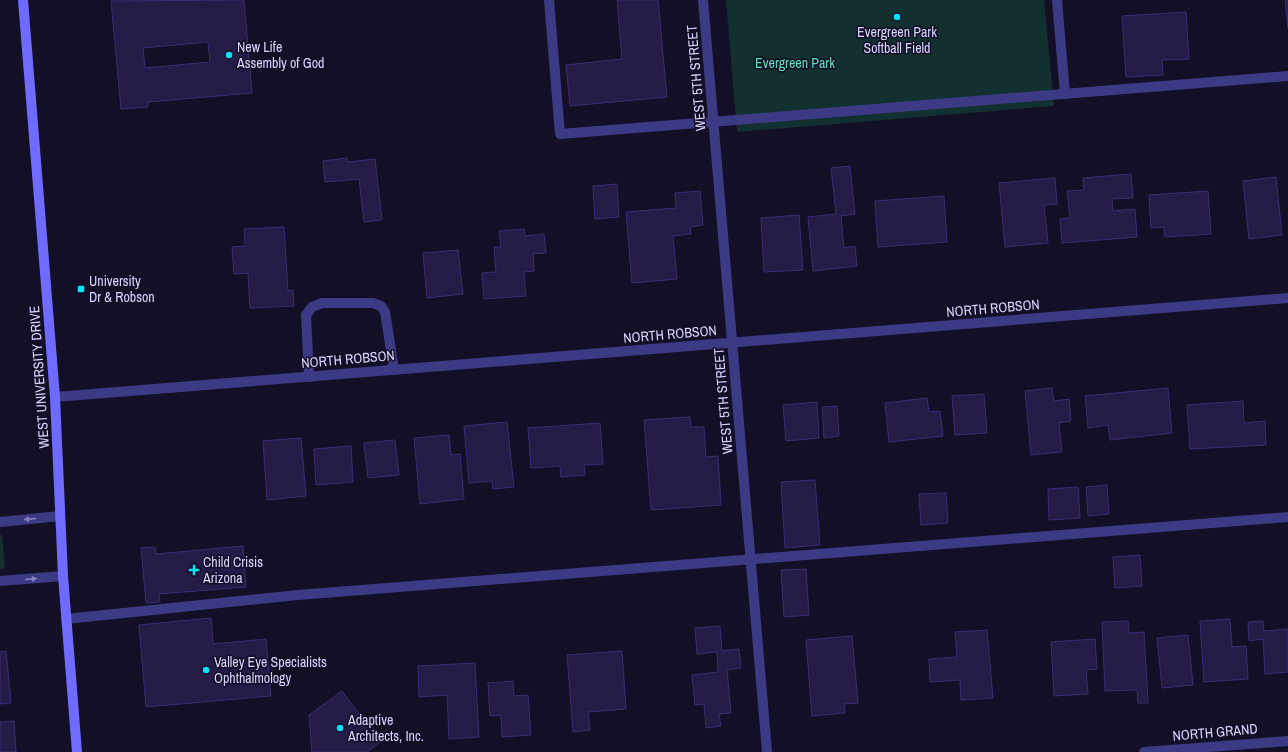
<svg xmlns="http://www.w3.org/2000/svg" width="1288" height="752" font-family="'Archivo Narrow',sans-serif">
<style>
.green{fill:#12302f}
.building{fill:#241b47;stroke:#3b2d73;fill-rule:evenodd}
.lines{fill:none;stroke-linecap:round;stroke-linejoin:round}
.service{stroke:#3d3a85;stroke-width:10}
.minor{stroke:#3d3a85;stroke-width:10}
.secondary{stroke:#6f6bff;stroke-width:10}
.oneway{fill:#837fbc}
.poi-dot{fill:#00e5ff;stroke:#130f26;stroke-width:1.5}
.labels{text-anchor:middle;stroke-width:3;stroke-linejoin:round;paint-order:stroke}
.poi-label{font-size:14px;fill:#d9d4ff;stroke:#130f26;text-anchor:start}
.park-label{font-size:14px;fill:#5fe0c0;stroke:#130f26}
.street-label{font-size:14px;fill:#d9d4ff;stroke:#130f26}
</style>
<rect width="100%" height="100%" fill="#130f26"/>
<g class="green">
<polygon points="726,0 1044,0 1054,106 737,132"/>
<polygon points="0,535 2,535 5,568 0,569"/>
</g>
<g class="building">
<path d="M244,0L252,93L148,102V107L121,109L111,1ZM208,42L210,62L145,68L143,48Z"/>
<polygon points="617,0 658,0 667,97 570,106 566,65 622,59"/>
<polygon points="1285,0 1288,0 1288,28"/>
<polygon points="1186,12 1189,59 1162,60 1163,75 1126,77 1122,16"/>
<polygon points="347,158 348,162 375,159 382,220 364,222 359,179 325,182 323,161"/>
<polygon points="850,166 855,214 841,216 844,248 855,246 857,266 813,271 808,217 836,214 831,168"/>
<polygon points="1131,174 1133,198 1112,199 1113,211 1135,209 1137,237 1062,243 1060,219 1070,218 1067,191 1084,190 1083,178"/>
<polygon points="1276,177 1282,235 1249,239 1243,181"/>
<polygon points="1055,178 1057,204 1044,205 1048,243 1005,247 999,183"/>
<polygon points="617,184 619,217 595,219 593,186"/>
<polygon points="700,191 703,225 690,227 691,234 673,236 677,279 632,283 626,212 676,208 675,193"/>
<polygon points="1208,191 1211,234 1165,237 1164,227 1151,228 1149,195"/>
<polygon points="944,196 947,242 878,247 875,201"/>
<polygon points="799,215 803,270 764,272 761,218"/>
<polygon points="284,227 288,291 293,290 294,306 250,308 248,273 234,274 232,247 245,246 244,229"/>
<polygon points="524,229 525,236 544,234 546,253 533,254 534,271 524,272 526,296 484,299 482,273 496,272 494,247 501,247 499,231"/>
<polygon points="458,250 463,294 427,298 423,253"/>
<polygon points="1052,388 1054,401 1069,399 1071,421 1059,423 1062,452 1031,455 1025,391"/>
<polygon points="1168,388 1172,433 1110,440 1108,425 1088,428 1085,396"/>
<polygon points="984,394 987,433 955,435 952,396"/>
<polygon points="927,398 929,412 940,411 943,436 889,442 885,403"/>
<polygon points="1243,401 1244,423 1265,421 1266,445 1190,449 1187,405"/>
<polygon points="817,402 819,438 786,441 783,405"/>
<polygon points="837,406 839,436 824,438 822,407"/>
<polygon points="690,417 691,427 704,427 706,457 718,456 721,505 651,510 644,420"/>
<polygon points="507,422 514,487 493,489 492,481 469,483 464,426"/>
<polygon points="600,423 603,464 584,465 585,475 561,477 560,466 531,468 528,428"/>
<polygon points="449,435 451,455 460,454 464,499 420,504 414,438"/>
<polygon points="301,438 306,496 267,500 263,441"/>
<polygon points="395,440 399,475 368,478 364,443"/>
<polygon points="351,446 353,482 316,485 314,449"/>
<polygon points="815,480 820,545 785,548 781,482"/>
<polygon points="1107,485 1109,514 1088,516 1086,487"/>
<polygon points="1078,487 1080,518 1049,520 1048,489"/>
<polygon points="946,493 948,523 921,525 919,494"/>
<polygon points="243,546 246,587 159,594 160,602 146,603 141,548 155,547 156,554"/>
<polygon points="1140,555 1142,586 1115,588 1113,557"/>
<polygon points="806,569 809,615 784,617 781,570"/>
<polygon points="211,618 213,644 266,639 271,696 146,707 139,625"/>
<polygon points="1230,619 1232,647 1246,646 1248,679 1204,682 1200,621"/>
<polygon points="1128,621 1129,633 1144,632 1148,703 1138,703 1137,690 1105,691 1102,622"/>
<polygon points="1263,621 1264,631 1288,629 1288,672 1265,674 1263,639 1249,641 1248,622"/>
<polygon points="720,626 722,651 739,649 741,668 727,670 731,713 719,714 721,726 706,728 704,704 695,705 692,675 718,672 717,652 697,654 695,628"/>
<polygon points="987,630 993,698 961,700 960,680 930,682 929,659 957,657 955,632"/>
<polygon points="1188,635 1193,685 1162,688 1157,638"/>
<polygon points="852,636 858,703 844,704 845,713 812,716 806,640"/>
<polygon points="1095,639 1097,669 1086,670 1088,694 1054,696 1051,642"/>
<polygon points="6,651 11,703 0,704 0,652"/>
<polygon points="622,651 626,709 588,712 590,730 573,732 567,655"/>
<polygon points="475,663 479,737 449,739 447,695 419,697 418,666"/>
<polygon points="513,681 514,696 528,695 531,735 502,737 501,715 490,716 488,683"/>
<polygon points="342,691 380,742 367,752 312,752 309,715"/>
<polygon points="14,721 16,752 0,752 0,722"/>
</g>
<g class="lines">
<g class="service">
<polyline points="549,0 560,134 1288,76"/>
<polyline points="309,377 306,315 312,307 322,303 373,303 381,306 385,312 394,370"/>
<polyline points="66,619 298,595 1288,517"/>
</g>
<g class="minor">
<polyline points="703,0 767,752"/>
<polyline points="1057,0 1065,94"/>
<polyline points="55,397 1288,298"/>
<polyline points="0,522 60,516"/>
<polyline points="0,581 63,576"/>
<polyline points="1144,752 1288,741"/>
</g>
<polyline class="secondary" points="23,0 55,397 63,576 77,752"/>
</g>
<defs><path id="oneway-solid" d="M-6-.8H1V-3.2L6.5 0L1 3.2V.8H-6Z"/></defs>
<g class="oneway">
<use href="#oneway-solid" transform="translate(30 519) rotate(175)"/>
<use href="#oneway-solid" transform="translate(31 579) rotate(-5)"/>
</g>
<g class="poi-dot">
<circle cx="897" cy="17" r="4"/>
<circle cx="229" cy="55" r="4"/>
<rect x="77" y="285" width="8" height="8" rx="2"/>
<path d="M192 564h4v4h4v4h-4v4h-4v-4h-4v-4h4z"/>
<circle cx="206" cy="670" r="4"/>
<circle cx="340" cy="728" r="4"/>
</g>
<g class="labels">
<g class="poi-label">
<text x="897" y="37" text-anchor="middle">Evergreen Park<tspan x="897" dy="16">Softball Field</tspan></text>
<text x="237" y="52">New Life<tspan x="237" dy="16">Assembly of God</tspan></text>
<text x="89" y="286">University<tspan x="89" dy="16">Dr &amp; Robson</tspan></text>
<text x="203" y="567">Child Crisis<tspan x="203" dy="16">Arizona</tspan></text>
<text x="214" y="667">Valley Eye Specialists<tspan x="214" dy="16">Ophthalmology</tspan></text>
<text x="348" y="725">Adaptive<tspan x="348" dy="16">Architects, Inc.</tspan></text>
</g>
<g class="park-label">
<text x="795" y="68">Evergreen Park</text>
</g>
<g class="street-label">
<text transform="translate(696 78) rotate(-95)" y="5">WEST 5TH STREET</text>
<text transform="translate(993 308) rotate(-5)" y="5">NORTH ROBSON</text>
<text transform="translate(670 334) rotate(-5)" y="5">NORTH ROBSON</text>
<text transform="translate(348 359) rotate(-5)" y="5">NORTH ROBSON</text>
<text transform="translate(39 377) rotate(-94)" y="5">WEST UNIVERSITY DRIVE</text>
<text transform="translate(723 401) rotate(-95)" y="5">WEST 5TH STREET</text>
<text transform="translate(1215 732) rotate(-5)" y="5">NORTH GRAND</text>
</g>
</g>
</svg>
